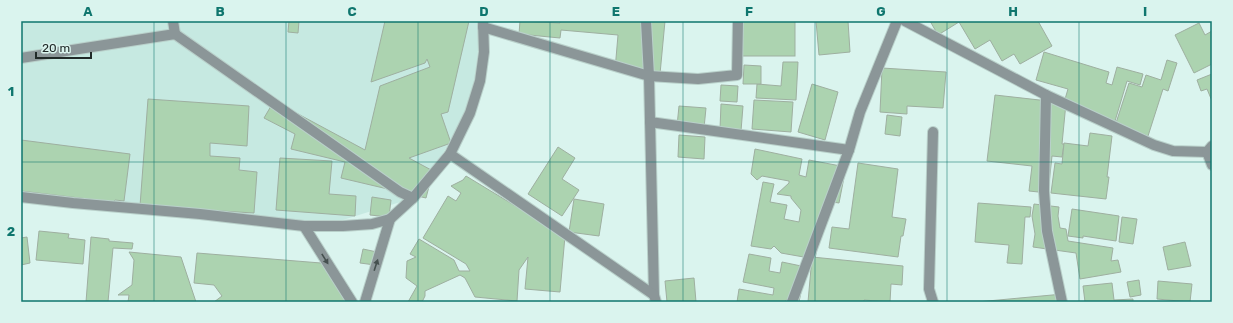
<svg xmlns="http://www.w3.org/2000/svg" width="1233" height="323" font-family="Rubik,sans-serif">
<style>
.built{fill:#c6e9e1}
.building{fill:#acd3b0;stroke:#9eafa0}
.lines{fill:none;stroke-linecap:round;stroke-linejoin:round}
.pedestrian-casing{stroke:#b9d0ca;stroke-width:12}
.minor-casing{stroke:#b9d0ca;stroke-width:12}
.tertiary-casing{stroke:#b9d0ca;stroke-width:12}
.pedestrian{stroke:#8b9698;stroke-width:10}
.minor{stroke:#8b9698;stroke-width:10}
.tertiary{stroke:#8b9698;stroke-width:10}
.oneway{fill:#45504f}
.grid{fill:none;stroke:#0f766e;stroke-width:1;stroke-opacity:0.55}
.neatline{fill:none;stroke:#0f766e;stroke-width:1.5}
.grid-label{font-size:13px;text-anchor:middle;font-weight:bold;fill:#0f766e}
</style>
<rect width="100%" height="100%" fill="#daf4ee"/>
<polygon class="built" points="21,21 480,21 480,34 472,101 431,175 410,199 330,224 134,204 21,188"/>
<g class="building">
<polygon points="289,21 299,21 298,33 288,32"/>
<polygon points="385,21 469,21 448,112 441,114 451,143 409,158 433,171 426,198 341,178 345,162 291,149 295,134 264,118 274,101 365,150 380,86 430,67 427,59 425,63 371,82"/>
<polygon points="520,21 560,23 560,21 665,21 660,74 615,70 618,35 561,30 560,38 519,34"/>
<rect x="741" y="21" width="54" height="35"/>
<polygon points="816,21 848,21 850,52 819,55"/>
<polygon points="930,21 1038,21 1052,46 1020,64 1014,54 1002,61 990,40 975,49 959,22 938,35"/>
<polygon points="1199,23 1205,35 1212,31 1212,64 1194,73 1175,35"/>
<polygon points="1044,52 1109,72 1106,83 1112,85 1117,67 1143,74 1140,85 1127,81 1115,121 1063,106 1068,89 1036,80"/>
<polygon points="1167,60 1177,63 1168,91 1163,89 1148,136 1115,126 1129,83 1142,87 1146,75 1161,80"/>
<polygon points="783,62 798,62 796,100 756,98 757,84 781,86"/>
<polygon points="744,65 761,66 761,84 743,84"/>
<polygon points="882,68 946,72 943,108 907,106 907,114 880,112"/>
<polygon points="1212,74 1212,101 1207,89 1201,91 1197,80"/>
<polygon points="812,84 838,92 825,140 798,132"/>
<polygon points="721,85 738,86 737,102 720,101"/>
<polygon points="995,95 1066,103 1062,144 1064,144 1062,157 1052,156 1048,193 1029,191 1032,166 987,161"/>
<polygon points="148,99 249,106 247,146 210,143 210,156 240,158 239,170 257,172 254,213 140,206"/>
<polygon points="754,100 793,102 791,132 752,129"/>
<polygon points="721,104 743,106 741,131 720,129"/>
<polygon points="679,106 706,108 704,128 677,126"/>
<polygon points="887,115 902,117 900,136 885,134"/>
<polygon points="1090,133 1112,136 1107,177 1109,177 1106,199 1051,193 1055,163 1062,164 1064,143 1088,146"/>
<polygon points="679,135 705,137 704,159 678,157"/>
<polygon points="21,140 130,154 124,201 115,200 113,202 21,191"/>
<polygon points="558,147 575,158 562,179 579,190 562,216 528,194"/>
<polygon points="755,149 802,159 799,175 806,177 809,160 846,167 839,203 826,201 815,259 781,253 774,246 771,249 751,246 763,182 774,184 770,202 787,205 784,219 799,222 801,210 791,198 791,196 777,194 789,183 789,181 762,176 757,180 751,174"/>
<polygon points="280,158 332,161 329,194 356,196 355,216 276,210"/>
<polygon points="858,163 898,169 892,217 906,219 903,236 901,236 898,257 829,248 832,227 849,229"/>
<polygon points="466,176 565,236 560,292 525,289 528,257 519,270 517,301 475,297 465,278 460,275 425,291 425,296 422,302 408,302 417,286 406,278 407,261 416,257 410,254 419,239 454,260 459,271 470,271 466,264 423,238 448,196 456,201 461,193 451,186 463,180"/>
<polygon points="372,197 391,200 389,217 370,215"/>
<polygon points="574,199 604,204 599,236 569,232"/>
<polygon points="978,203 1031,207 1030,217 1025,217 1022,264 1007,263 1009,245 975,242"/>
<polygon points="1034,204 1059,207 1058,216 1060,228 1066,229 1068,241 1113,248 1111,261 1118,260 1121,272 1080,279 1076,253 1033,247 1035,234 1032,216"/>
<polygon points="1072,209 1119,216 1116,241 1083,236 1083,238 1068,236"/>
<polygon points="1122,217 1137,219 1133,244 1119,242"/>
<polygon points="39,231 69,234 68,238 85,240 83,264 36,260"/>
<polygon points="27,237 30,263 21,265 21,238"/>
<polygon points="91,237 109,239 109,241 133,243 132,249 113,248 108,302 86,302"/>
<polygon points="1185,242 1191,266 1168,270 1163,247"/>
<polygon points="363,249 377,252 375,265 360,263"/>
<polygon points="129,252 181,257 196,302 128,302 129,295 118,295 132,285 134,260"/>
<polygon points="197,253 321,263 347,302 214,302 222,296 214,285 194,283"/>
<polygon points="749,254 771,258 769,271 780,273 782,262 806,267 799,302 786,300 785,302 737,302 739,289 773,295 774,288 743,282"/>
<polygon points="812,257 903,266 902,285 891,284 890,302 864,300 864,302 808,302"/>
<polygon points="694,278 696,302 667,302 665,281"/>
<polygon points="1139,280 1141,295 1130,297 1127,282"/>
<polygon points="1158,281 1192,284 1190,302 1157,299"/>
<polygon points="1112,283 1114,300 1133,299 1133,302 1085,302 1083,286"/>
<polygon points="1063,294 1064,302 977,302"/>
</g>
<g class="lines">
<g class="pedestrian-casing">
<g id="pedestrian">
<polyline points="173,21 175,34"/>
<polyline points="21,58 175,34 400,192 413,198"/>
</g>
</g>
<g class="minor-casing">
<g id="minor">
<polyline points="646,21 649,76 654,295 656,302"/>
<polyline points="905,21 1046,95 1154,145 1173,151 1207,152"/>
<polyline points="483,27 649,76 698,79 737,75 738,21"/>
<polyline points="1046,95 1044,191 1047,231 1062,302"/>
<polyline points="650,122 849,150"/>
<polyline points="450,154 654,295"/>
<polyline points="792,302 849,150 860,112 897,21"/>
<polyline points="933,302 929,289 933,132"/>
</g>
</g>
<g class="tertiary-casing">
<g id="tertiary">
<polyline points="1212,146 1207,152 1212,165"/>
<polyline points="21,197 73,203 200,214 304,226 343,226 372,224 390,219 413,198 450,154 470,113 480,81 484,52 483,21"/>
<polyline points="304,226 352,302"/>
<polyline points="365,302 390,219"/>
</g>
</g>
<use href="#pedestrian" class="pedestrian"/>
<use href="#minor" class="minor"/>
<use href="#tertiary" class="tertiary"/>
</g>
<defs><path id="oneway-solid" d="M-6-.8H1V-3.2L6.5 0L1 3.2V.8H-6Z"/></defs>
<g class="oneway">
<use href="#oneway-solid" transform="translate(325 259) rotate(58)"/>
<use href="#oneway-solid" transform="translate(376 265) rotate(-72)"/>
</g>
<path class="grid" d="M154,21V302M286,21V302M418,21V302M550,21V302M683,21V302M815,21V302M947,21V302M1079,21V302M21,162H1212"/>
<rect width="1233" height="323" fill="none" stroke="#daf4ee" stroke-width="44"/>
<path d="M36 52v6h55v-6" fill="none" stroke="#202a28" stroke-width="2"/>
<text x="42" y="52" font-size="12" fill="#202a28" stroke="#daf4ee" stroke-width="3" paint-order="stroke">20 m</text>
<rect x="22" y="22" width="1189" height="279" class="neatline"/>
<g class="grid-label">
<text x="88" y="16">A</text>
<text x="220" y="16">B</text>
<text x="352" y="16">C</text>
<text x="484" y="16">D</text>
<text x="616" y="16">E</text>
<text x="749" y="16">F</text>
<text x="881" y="16">G</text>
<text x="1013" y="16">H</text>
<text x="1145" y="16">I</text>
<text x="11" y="96">1</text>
<text x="11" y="236">2</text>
</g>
</svg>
